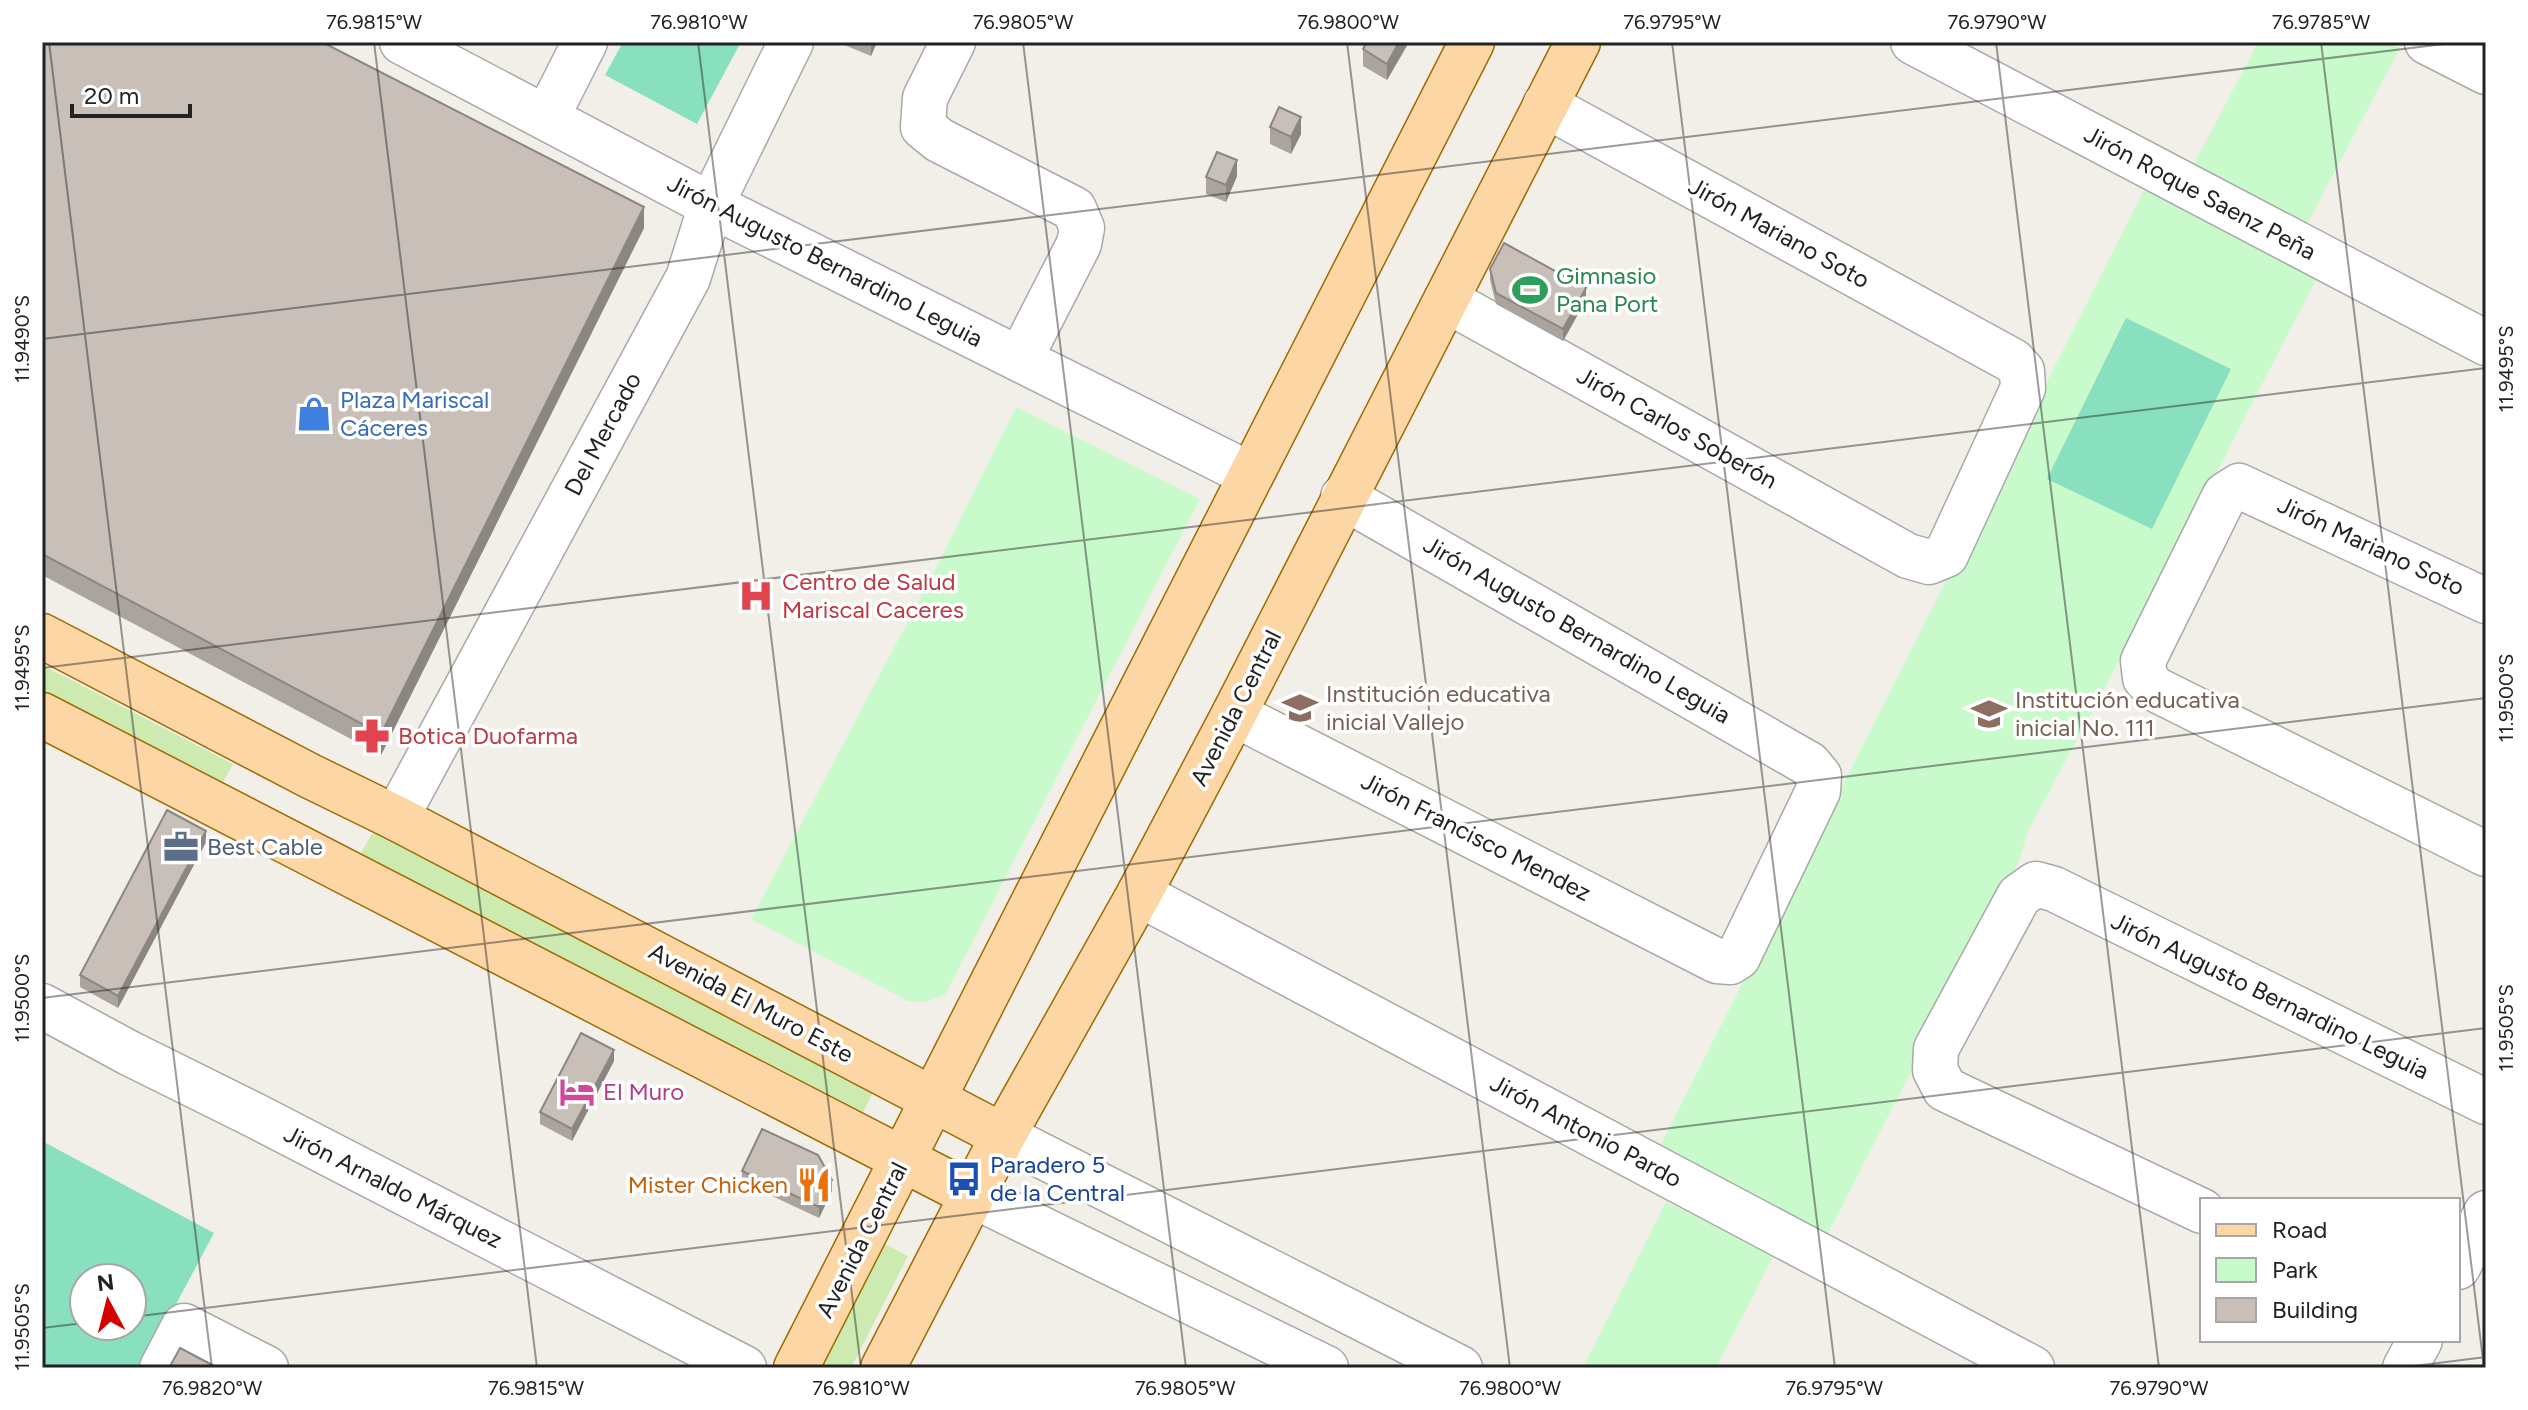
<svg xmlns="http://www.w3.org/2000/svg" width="2528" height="1410" font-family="Figtree,sans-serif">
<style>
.grass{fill:#cdebb0}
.park{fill:#c8facc}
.pitch{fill:#88e0be;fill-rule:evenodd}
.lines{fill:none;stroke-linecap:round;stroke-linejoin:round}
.minor-casing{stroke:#a9a9a9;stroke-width:47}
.major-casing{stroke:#a06b00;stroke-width:47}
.minor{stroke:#fff;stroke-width:44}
.major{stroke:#fcd6a4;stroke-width:44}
.wall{fill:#aba49e}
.shaded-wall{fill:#8b8681}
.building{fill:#c7bfb8;stroke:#8b8681;stroke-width:2}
.ticks{fill:none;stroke:#222;stroke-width:2;stroke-opacity:0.45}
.labels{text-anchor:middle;stroke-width:7;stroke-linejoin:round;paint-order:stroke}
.street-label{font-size:24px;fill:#222;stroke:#fff}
.leisure-label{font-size:24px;fill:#27864d;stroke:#fff;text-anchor:start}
.shop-label{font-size:24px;fill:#366cbe;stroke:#fff;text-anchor:start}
.health-label{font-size:24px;fill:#be3a42;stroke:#fff;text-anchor:start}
.education-label{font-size:24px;fill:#785e54;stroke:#fff;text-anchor:start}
.service-label{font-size:24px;fill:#4e5e75;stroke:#fff;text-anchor:start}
.hotel-label{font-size:24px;fill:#b23c85;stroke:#fff;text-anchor:start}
.transit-label{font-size:24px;fill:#164399;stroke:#fff;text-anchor:start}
.food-label{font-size:24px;fill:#c56008;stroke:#fff;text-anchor:end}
.neatline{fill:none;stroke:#222;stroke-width:3}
.ticks-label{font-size:20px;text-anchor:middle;fill:#222}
</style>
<rect width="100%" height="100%" fill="#f2efe9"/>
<g class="grass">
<polygon points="42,665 233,764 220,788 42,695"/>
<polygon points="373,832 874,1091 859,1120 357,860"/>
<polygon points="883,1243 908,1256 851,1368 818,1368"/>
</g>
<g class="park">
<polygon points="2258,42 2388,42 2400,48 2306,226 2192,168"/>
<polygon points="2149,180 2321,270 2117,665 2028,831 2019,862 1824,1241 1655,1156"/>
<polygon points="1016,407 1200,499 945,995 923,1002 908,1001 751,919 936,568"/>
<polygon points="1666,1202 1775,1253 1716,1368 1583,1368"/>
</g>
<g class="pitch">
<polygon points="623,42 741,42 697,124 605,75"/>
<polygon points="2126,318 2231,369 2152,529 2047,479"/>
<path d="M42,1141L214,1233L142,1368H42ZM84,1278H132V1326H84Z"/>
</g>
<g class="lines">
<g class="minor-casing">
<g id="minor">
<polyline points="402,42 711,205 1251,475"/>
<polyline points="953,42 925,98 923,127 939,140 1074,209 1082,228 1079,244 1020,359"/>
<polyline points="1913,42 2486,343"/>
<polyline points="2427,42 2486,72"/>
<polyline points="547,117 585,42"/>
<polyline points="1446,300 1908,556 1929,562 1946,555 2023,388 2022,371 2013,361 1545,105"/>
<polyline points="2486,601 2239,486 2225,495 2143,661 2145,678 2155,689 2486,854"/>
<polyline points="1234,714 1717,961 1730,962 1738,957 1818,791 1819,776 1809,764 1343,497"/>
<polyline points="396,818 688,278 711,205 791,42"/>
<polyline points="1139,894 2032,1368"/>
<polyline points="42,1006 129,1053 256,1116 744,1368"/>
<polyline points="1003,1136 1460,1368"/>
<polyline points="972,1195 1326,1368"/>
<polyline points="2202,1211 1945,1089 1935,1070 1936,1049 2019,896 2036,884 2054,889 2486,1102"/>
<polyline points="2458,1267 2486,1213"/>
<polyline points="162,1368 184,1326 266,1368"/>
<polyline points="2405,1368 2420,1340"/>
</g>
</g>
<g class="major-casing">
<g id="major">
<polyline points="42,636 310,776 396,818 1003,1136"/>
<polyline points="42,715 972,1195"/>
<polyline points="796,1368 1472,42"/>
<polyline points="883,1368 1003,1136 1139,894 1234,714 1578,42"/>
</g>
</g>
<use href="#minor" class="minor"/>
<use href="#major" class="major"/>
</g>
<g class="wall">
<polygon points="42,42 644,228 381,755 42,575"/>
<polygon points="837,42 877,42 871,56"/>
<polygon points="1409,42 1387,80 1363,66 1363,49"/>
<polygon points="1270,127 1301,134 1291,154 1270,144"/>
<polygon points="1237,176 1226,202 1206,194 1206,177"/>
<polygon points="1490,269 1586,300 1563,341 1496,304 1490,280"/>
<polygon points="206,842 118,1008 80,987 80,975"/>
<polygon points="614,1061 572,1141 540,1124 540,1112"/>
<polygon points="742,1171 832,1191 819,1218 742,1182"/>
</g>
<g class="shaded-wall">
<polygon points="871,42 877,42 871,56"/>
<polygon points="1399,42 1409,42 1387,80 1387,64"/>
<polygon points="1301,117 1301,134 1291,154 1291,137"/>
<polygon points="1237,160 1237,176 1226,202 1226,185"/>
<polygon points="644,207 644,228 381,755 381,734"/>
<polygon points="1586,288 1586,300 1563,341 1563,329"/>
<polygon points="206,831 206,842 118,1008 118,996"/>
<polygon points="614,1050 614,1061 572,1141 572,1129"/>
<polygon points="832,1180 832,1191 819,1218 819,1207"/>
</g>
<g class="building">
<polygon points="42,42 322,42 644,207 381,734 42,554"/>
<polygon points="1367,42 1399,42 1387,64 1363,49"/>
<polygon points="1279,107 1301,117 1291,137 1270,127"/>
<polygon points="1217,152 1237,160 1226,185 1206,177"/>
<polygon points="1504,243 1586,288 1563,329 1496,293 1490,269"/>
<polygon points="167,810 206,831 118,996 80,975"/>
<polygon points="581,1033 614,1050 572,1129 540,1112"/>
<polygon points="762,1129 818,1155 832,1180 819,1207 742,1171"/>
<polygon points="180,1348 218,1368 169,1368"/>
</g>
<path class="ticks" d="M49,42L212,1368M374,42L537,1368M698,42L861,1368M1023,42L1186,1368M1347,42L1510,1368M1672,42L1835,1368M1996,42L2159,1368M2321,42L2484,1368M42,339L2460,42M42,668L2486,368M42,998L2486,698M132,1317L2486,1028M42,1328L84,1323M2398,1368L2486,1357"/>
<defs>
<g id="stadium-bare" transform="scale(2.76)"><path d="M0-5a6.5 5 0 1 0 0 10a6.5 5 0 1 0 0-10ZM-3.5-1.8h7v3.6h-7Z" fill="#2e9e5b" stroke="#fff" stroke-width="2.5" paint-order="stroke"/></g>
<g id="shop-bare" transform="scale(2.76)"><path d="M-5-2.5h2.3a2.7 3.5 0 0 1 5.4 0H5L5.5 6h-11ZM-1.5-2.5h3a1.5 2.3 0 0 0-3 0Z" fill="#3f7fe0" stroke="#fff" stroke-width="2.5" paint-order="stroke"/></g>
<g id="hospital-bare" transform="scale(2.76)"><path d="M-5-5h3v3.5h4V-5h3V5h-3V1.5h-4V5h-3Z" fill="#e0444e" stroke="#fff" stroke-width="2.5" paint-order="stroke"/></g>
<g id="school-bare" transform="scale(2.76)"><path d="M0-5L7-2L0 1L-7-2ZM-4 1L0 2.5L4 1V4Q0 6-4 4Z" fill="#8d6e63" stroke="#fff" stroke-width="2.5" paint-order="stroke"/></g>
<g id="pharmacy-bare" transform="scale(2.76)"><path d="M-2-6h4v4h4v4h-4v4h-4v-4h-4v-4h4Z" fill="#e0444e" stroke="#fff" stroke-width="2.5" paint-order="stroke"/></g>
<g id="office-bare" transform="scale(2.76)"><path d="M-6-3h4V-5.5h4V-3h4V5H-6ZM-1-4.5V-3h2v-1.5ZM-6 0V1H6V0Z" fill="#5c6f8a" stroke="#fff" stroke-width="2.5" paint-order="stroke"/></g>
<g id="hotel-bare" transform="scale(2.76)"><path d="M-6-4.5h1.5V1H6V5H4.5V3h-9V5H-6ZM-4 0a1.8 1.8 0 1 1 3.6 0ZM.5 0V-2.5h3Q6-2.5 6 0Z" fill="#d1479c" stroke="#fff" stroke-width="2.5" paint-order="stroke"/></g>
<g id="bus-bare" transform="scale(2.76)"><path d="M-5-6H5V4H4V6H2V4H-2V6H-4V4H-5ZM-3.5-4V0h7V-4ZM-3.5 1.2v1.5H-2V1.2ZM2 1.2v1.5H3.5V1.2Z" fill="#1a4fb4" stroke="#fff" stroke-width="2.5" paint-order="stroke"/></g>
<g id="restaurant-bare" transform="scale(2.76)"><path d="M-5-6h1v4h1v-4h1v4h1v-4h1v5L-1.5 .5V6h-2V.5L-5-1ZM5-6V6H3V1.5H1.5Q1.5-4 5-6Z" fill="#e8710a" stroke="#fff" stroke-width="2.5" paint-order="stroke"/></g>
</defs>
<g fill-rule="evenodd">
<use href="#stadium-bare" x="1530" y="290"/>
<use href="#shop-bare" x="314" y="414"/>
<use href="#hospital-bare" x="756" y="596"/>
<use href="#school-bare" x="1300" y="708"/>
<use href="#school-bare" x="1989" y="714"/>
<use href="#pharmacy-bare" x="372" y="736"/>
<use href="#office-bare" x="181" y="847"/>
<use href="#hotel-bare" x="577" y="1092"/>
<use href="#bus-bare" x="964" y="1179"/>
<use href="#restaurant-bare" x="814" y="1185"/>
</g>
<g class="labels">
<g class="street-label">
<text transform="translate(2200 193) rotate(28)" y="8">Jirón Roque Saenz Peña</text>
<text transform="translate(1779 233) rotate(29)" y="8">Jirón Mariano Soto</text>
<text transform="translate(825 261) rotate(27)" y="8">Jirón Augusto Bernardino Leguia</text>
<text transform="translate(1677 428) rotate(29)" y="8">Jirón Carlos Soberón</text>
<text transform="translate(603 434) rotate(-62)" y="8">Del Mercado</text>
<text transform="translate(2371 546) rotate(25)" y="8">Jirón Mariano Soto</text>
<text transform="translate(1577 630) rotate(30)" y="8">Jirón Augusto Bernardino Leguia</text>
<text transform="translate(1236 708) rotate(-63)" y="8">Avenida Central</text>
<text transform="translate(1476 837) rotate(27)" y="8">Jirón Francisco Mendez</text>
<text transform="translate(2270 996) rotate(26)" y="8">Jirón Augusto Bernardino Leguia</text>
<text transform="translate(751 1003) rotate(28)" y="8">Avenida El Muro Este</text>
<text transform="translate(1586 1131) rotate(28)" y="8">Jirón Antonio Pardo</text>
<text transform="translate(393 1187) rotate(27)" y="8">Jirón Arnaldo Márquez</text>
<text transform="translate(862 1240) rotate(-63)" y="8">Avenida Central</text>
</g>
<g class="leisure-label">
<text x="1556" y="284">Gimnasio<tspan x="1556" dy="28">Pana Port</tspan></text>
</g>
<g class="shop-label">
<text x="340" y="408">Plaza Mariscal<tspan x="340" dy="28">Cáceres</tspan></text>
</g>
<g class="health-label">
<text x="782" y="590">Centro de Salud<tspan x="782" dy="28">Mariscal Caceres</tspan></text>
<text x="398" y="744">Botica Duofarma</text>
</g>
<g class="education-label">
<text x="1326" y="702">Institución educativa<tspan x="1326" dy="28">inicial Vallejo</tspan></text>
<text x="2015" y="708">Institución educativa<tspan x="2015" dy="28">inicial No. 111</tspan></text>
</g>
<g class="service-label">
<text x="207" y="855">Best Cable</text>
</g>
<g class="hotel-label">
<text x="603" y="1100">El Muro</text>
</g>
<g class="transit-label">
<text x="990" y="1173">Paradero 5<tspan x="990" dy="28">de la Central</tspan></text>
</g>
<g class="food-label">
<text x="788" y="1193">Mister Chicken</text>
</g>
</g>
<rect width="2528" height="1410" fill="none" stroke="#ffffff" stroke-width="88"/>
<rect x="2200" y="1198" width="260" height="144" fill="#ffffff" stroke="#a7a7a7" stroke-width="2"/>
<rect x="2216" y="1224" width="40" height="12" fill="#fcd6a4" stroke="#a7a7a7" stroke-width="2"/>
<text x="2272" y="1238" font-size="24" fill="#222222">Road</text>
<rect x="2216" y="1258" width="40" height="24" fill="#c8facc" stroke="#a7a7a7" stroke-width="2"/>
<text x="2272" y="1278" font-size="24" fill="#222222">Park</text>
<rect x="2216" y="1298" width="40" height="24" fill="#c7bfb8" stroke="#a7a7a7" stroke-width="2"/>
<text x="2272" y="1318" font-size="24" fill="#222222">Building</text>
<g transform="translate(108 1302) rotate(353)"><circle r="38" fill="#ffffff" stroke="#a7a7a7" stroke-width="2"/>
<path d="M0-6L14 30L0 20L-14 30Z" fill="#d40000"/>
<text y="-12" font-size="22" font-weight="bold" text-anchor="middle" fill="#222222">N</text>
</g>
<path d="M72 104v12h118v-12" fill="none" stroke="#222222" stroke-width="4"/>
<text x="84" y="104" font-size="24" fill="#222222" stroke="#ffffff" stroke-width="6" paint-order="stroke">20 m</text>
<rect x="44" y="44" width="2440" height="1322" class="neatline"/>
<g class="ticks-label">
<text x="374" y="29">76.9815°W</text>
<text x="699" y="29">76.9810°W</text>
<text x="1023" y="29">76.9805°W</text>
<text x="1348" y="29">76.9800°W</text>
<text x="1672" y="29">76.9795°W</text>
<text x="1997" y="29">76.9790°W</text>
<text x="2321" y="29">76.9785°W</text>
<text transform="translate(22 339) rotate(-90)" y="7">11.9490°S</text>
<text transform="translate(2506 369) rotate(-90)" y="7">11.9495°S</text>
<text transform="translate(22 668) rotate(-90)" y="7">11.9495°S</text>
<text transform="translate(2506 698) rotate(-90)" y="7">11.9500°S</text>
<text transform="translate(22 998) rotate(-90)" y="7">11.9500°S</text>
<text transform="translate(2506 1028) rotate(-90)" y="7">11.9505°S</text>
<text transform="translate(22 1327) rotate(-90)" y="7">11.9505°S</text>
<text x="212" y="1395">76.9820°W</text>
<text x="536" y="1395">76.9815°W</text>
<text x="861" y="1395">76.9810°W</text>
<text x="1185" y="1395">76.9805°W</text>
<text x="1510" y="1395">76.9800°W</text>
<text x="1834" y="1395">76.9795°W</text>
<text x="2159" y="1395">76.9790°W</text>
</g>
</svg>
